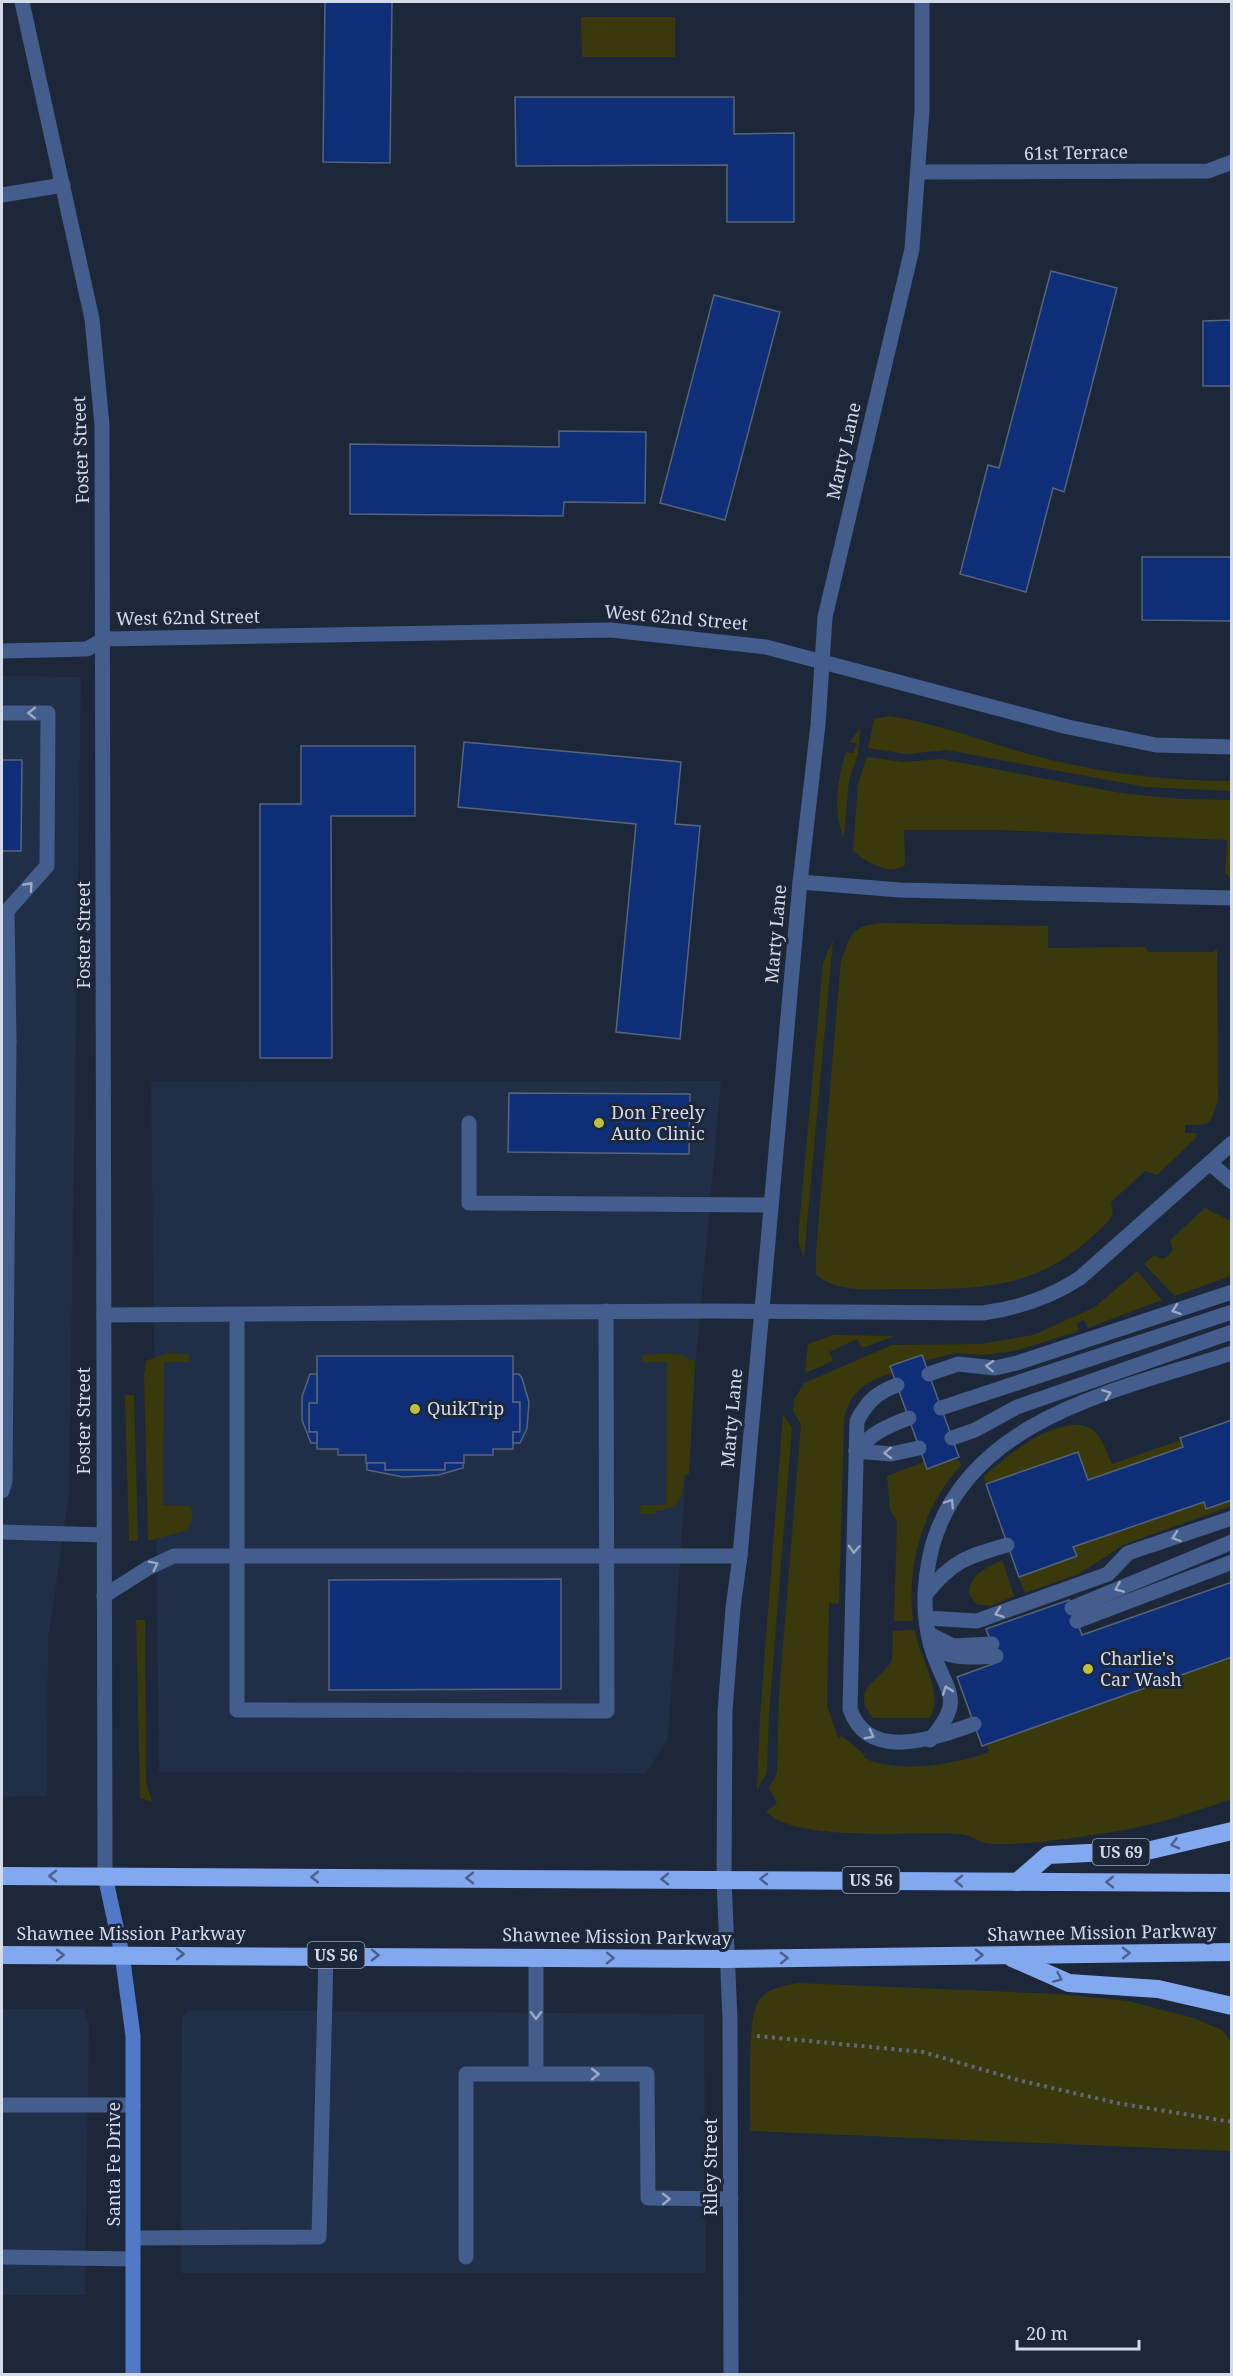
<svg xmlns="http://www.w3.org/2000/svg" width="1233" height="2376" font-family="'Noto Serif',serif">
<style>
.built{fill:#212e47}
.green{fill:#39390c}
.building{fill:#0e2f77;stroke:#576379;stroke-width:1.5}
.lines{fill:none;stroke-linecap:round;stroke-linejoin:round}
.path{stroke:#60697a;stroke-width:4;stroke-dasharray:3 4.5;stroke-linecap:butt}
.lane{stroke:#435d8d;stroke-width:15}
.street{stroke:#435d8d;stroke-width:15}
.secondary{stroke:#5179c7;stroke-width:15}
.highway{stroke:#82a8ef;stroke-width:18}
.oneway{stroke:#9aa9c4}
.oneway2{stroke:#4a618b}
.poi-dot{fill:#bebf42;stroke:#1d273a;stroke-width:2}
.labels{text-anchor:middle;stroke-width:6;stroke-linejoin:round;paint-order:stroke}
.shield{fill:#1d273a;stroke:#9da5b4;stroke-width:1.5}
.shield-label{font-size:16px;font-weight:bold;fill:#d4dbe8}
.street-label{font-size:18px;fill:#d4dbe8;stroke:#1d273a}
.poi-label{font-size:18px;fill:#d4dbe8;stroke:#1d273a;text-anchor:start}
</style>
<rect width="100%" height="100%" fill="#1d273a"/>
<g class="built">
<polygon points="2,676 81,677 69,1495 48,1639 47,1796 2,1797"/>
<polygon points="721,1081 686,1472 668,1738 646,1773 159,1772 151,1082"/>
<polygon points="2,2009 84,2009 89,2026 85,2295 2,2295"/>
<polygon points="188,2010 704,2014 706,2273 181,2273 182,2018"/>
</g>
<g class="green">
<polygon points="581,17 675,17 675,57 582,57"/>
<path d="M889,716C937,723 988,743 1036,756C1100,773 1165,781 1231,781V791L1146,787L946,750L907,754L868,748L874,719Z"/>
<path d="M860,728L858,754L849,780L844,837C832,813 838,776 846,752L853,753L857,744L850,742Z"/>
<path d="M867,757L903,762L941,759L1121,793L1178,799L1231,800V878L1225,873L1227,840L1001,830H904L905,865C890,877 865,861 853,851L858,784Z"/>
<path d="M881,923L1048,926V948L1145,947L1148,952H1213L1217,949L1218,1101C1209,1125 1213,1125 1185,1125V1133H1196L1197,1137L1157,1175L1145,1171L1111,1202L1113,1214C1107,1225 1096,1233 1087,1241C1031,1291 972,1289 901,1289C872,1289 841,1294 816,1275V1251L841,961C851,937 849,926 881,923Z"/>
<polygon points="833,940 804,1258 799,1244 799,1226 823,963"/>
<polygon points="1205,1208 1231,1221 1231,1276 1175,1296 1144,1264 1154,1255 1162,1259 1168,1256 1173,1250 1170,1240"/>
<path d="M1137,1271L1162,1300L1088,1328L1084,1320L1076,1323L1079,1331L1015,1351L982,1355L956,1353L924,1361L922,1355L890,1366L892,1373C866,1381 849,1392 844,1420L839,1604L829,1603L827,1706L838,1738L842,1736L865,1755L864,1758C899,1774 954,1765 989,1752L987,1745L1231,1657V1799C1192,1813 1155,1825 1113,1832C1074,1838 1031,1845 991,1844C980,1844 972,1835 961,1834C918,1830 795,1844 766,1811L777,1804L769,1788L777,1773L779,1694L801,1424L793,1411L794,1400L804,1383L892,1345L980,1344L1033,1335L1095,1307Z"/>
<polygon points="833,1335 894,1336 862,1348 857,1339 829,1352 833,1361 805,1373 808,1344"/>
<path d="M168,1353L188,1354L190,1362H164L163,1505L190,1506C194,1514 192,1525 186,1531L148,1541L144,1375L146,1361Z"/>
<polygon points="669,1353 682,1355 695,1362 689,1474 684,1475 682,1496 674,1507 655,1511 655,1514 641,1514 640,1505 666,1505 667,1362 642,1362 642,1355"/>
<polygon points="125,1395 134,1395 138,1540 129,1541"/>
<polygon points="783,1414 792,1428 769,1713 767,1772 757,1790 760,1717"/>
<path d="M1071,1425C1098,1422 1103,1443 1112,1464L1181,1440L1183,1447L1088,1480L1078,1452L986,1484L984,1476C1008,1455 1038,1430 1071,1425Z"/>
<path d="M956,1458L962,1465C923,1504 906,1567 913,1621H894L897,1522L890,1509L887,1476L924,1462L927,1469Z"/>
<polygon points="1231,1500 1231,1506 1123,1545 1079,1574 1025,1593 1019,1577 1076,1556 1073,1547 1204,1502 1207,1509"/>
<path d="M1002,1560L1014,1596L991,1606L976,1604L969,1594C969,1574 987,1568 1002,1560Z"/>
<polygon points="136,1620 145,1620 146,1783 152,1802 140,1798"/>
<path d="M915,1630C918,1657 945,1692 930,1718H873C849,1688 880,1682 892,1660L893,1631Z"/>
<path d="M797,1983L1058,1994L1128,2001L1194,2018L1222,2030L1231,2042V2151L750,2131C751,2107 746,2016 759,2000C768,1988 784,1986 797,1983Z"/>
</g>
<g class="building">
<polygon points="325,2 392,2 390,163 323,162"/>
<polygon points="515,97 734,97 734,134 794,133 794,222 727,222 727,165 516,166"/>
<polygon points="1051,271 1117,288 1064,492 1053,488 1026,592 960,574 988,465 999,468"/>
<polygon points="714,295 780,312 725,520 660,503"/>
<polygon points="1232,320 1232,386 1203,386 1203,321"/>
<polygon points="559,431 646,432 645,503 564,502 563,516 350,514 350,444 559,447"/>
<polygon points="1142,557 1232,557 1232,621 1142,620"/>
<polygon points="464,742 681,762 675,824 700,826 680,1039 616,1032 636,824 458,807"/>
<polygon points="301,746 415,746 415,816 331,816 332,1058 260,1058 260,804 301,804"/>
<polygon points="2,760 22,760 21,851 2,851"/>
<polygon points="509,1093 690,1094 689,1154 508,1152"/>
<polygon points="922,1355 959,1457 927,1469 890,1366"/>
<polygon points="317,1356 513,1356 513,1402 520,1402 520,1432 513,1432 513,1449 493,1449 493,1455 464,1455 464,1463 445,1463 445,1470 385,1470 385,1463 366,1463 366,1455 338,1455 338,1449 317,1449 317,1432 309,1432 309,1403 317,1403"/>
<polygon points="310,1374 317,1374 317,1403 309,1403 309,1432 317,1432 317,1443 311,1443 302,1420 302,1397"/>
<polygon points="513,1374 519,1374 522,1378 529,1402 527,1428 520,1443 513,1443 513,1432 520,1432 520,1402 513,1402"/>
<polygon points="1232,1420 1232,1500 1206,1509 1204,1502 1073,1547 1077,1556 1019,1577 986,1484 1078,1452 1088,1480 1183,1447 1180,1438"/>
<polygon points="367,1463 385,1463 385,1470 445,1470 445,1463 463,1463 463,1468 438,1475 403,1477 367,1470"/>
<polygon points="561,1579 561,1689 329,1690 329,1580"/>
<polygon points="1232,1582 1232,1657 982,1746 957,1677 998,1662 986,1629 1069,1600 1082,1635"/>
</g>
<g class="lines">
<polyline class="path" points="757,2036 923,2052 1018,2080 1117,2103 1232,2122"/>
<g class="lane">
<polyline points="2,195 63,185"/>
<polyline points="2,651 87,649 104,639"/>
<polyline points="2,713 48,713 47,866 7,911 9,1041"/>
<polyline points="800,882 900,890 1232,898"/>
<polyline points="2,1041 9,1041 5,1481 2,1491"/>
<polyline points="469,1123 469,1203 771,1205"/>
<polyline points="1211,1164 1232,1182"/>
<path d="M104,1315L711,1311L983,1313C1019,1308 1049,1298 1080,1278L1232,1143"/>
<polyline points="237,1315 237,1710 607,1711 606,1311"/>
<polyline points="929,1374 958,1364 995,1368 1017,1363 1232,1292"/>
<path d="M897,1385C876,1393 867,1402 857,1421L850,1709C868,1763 935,1738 974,1724"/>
<polyline points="941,1408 1232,1312"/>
<polyline points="952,1438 975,1430 1017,1407 1232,1332"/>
<polyline points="856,1451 891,1454 919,1448"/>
<path d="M856,1451C872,1433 887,1426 909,1418"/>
<polyline points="2,1532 104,1535"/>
<path d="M925,1595C952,1561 966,1557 1007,1545"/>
<polyline points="104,1596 148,1568 174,1556 740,1556"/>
<polyline points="1072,1608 1232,1542"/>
<polyline points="927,1618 977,1621 1108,1574 1128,1553 1232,1518"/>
<polyline points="1077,1621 1232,1562"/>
<polyline points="929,1634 953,1646 992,1644"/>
<path d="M931,1646C951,1660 972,1657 996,1656"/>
<path d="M930,1740C968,1696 944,1693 931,1646C922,1614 924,1579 932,1547C968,1417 1120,1390 1232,1353"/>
<polyline points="536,1957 536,2073"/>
<polyline points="2,2105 133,2105"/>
<polyline points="133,2238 319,2237 326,1955"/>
<polyline points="2,2257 133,2259"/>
<polyline points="466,2257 466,2074 647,2074 648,2198 731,2199"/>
</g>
<g class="street">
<polyline points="22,2 92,319 102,425 105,1876"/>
<polyline points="919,172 1208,171 1232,162"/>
<polyline points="104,639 611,630 766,647 1068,727 1156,745 1232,747"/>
<polyline points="731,2374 730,2020 724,1879 725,1711 733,1608 740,1556 800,882 818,725 825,617 912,249 922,110 922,2"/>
</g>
<polyline class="secondary" points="105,1876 122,1954 133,2036 133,2374"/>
<g class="highway">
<polyline points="2,1876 1232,1883"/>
<polyline points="1017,1882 1048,1855 1151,1850 1232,1831"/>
<polyline points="2,1955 726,1959 1232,1952"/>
<polyline points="1012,1958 1069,1983 1158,1989 1232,2006"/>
</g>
</g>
<defs><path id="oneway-chevron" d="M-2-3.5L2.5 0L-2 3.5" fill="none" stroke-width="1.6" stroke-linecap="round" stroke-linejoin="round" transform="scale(1.5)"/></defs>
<g class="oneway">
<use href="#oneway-chevron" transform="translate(32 713) rotate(180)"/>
<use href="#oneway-chevron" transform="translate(29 886) rotate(-48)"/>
<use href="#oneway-chevron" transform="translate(1176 1310) rotate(161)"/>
<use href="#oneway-chevron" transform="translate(990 1366) rotate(-177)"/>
<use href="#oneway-chevron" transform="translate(1107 1394) rotate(-20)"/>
<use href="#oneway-chevron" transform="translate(888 1453) rotate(178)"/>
<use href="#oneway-chevron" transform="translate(950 1503) rotate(-57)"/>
<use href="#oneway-chevron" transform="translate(1176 1537) rotate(161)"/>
<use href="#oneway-chevron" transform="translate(854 1549) rotate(92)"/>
<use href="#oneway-chevron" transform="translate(154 1565) rotate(-26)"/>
<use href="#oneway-chevron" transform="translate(1119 1588) rotate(157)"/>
<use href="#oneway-chevron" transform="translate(999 1613) rotate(160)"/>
<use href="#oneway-chevron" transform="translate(947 1690) rotate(-109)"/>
<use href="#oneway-chevron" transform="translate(870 1735) rotate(28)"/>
<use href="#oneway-chevron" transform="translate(536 2015) rotate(90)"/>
<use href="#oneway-chevron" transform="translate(595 2074)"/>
<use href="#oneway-chevron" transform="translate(666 2199)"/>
</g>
<g class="oneway2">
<use href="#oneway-chevron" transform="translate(1175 1844) rotate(166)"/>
<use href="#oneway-chevron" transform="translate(53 1876) rotate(180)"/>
<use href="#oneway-chevron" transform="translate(315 1877) rotate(-180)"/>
<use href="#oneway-chevron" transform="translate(470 1878) rotate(-180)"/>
<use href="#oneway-chevron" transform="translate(665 1879) rotate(-180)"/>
<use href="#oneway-chevron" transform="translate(764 1879) rotate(-179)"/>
<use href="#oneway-chevron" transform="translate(959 1881) rotate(-179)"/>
<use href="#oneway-chevron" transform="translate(1110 1882) rotate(-180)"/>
<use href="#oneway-chevron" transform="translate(1126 1953) rotate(-1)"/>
<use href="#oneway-chevron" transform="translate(180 1954)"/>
<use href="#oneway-chevron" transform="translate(60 1955)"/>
<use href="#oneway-chevron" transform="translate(375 1955) rotate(1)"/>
<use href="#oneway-chevron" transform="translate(979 1955) rotate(-1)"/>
<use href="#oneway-chevron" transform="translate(610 1958) rotate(1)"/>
<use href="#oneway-chevron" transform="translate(784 1958) rotate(-1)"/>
<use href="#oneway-chevron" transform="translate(1058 1978) rotate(24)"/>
</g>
<g class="poi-dot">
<circle cx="599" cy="1123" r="6"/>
<circle cx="415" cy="1409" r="6"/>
<circle cx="1088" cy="1669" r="6"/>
</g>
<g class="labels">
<g class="shield">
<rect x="1092.5" y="1839" width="57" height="26" rx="4.5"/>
<rect x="842.5" y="1867" width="57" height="26" rx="4.5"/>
<rect x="307.5" y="1942" width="57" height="26" rx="4.5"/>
</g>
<g class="shield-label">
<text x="1121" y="1858">US 69</text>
<text x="871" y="1886">US 56</text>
<text x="336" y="1961">US 56</text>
</g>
<g class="street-label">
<text transform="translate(1076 153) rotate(-1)" y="6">61st Terrace</text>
<text transform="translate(81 450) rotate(-92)" y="6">Foster Street</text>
<text transform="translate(844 451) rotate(-77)" y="6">Marty Lane</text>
<text transform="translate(188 618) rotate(-1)" y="6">West 62nd Street</text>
<text transform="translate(676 618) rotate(5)" y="6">West 62nd Street</text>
<text transform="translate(776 934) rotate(-85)" y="6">Marty Lane</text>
<text transform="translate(84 935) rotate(-90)" y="6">Foster Street</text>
<text transform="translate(732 1418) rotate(-85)" y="6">Marty Lane</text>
<text transform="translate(84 1421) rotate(-90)" y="6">Foster Street</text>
<text transform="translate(1102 1933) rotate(-1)" y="6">Shawnee Mission Parkway</text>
<text x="131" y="1940">Shawnee Mission Parkway</text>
<text transform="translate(617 1937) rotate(1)" y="6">Shawnee Mission Parkway</text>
<text transform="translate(114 2164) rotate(-90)" y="6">Santa Fe Drive</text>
<text transform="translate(711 2167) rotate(-90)" y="6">Riley Street</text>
</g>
<g class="poi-label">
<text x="611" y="1119">Don Freely<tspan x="611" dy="21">Auto Clinic</tspan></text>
<text x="427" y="1415">QuikTrip</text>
<text x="1100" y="1665">Charlie's<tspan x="1100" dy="21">Car Wash</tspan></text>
</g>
</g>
<rect width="1233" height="2376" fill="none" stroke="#d4dbe8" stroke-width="6"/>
<path d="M1017 2340v9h122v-9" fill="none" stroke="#d4dbe8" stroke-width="3"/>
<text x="1026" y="2340" font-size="18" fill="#d4dbe8" stroke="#1d273a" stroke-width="4.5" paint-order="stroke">20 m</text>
</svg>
